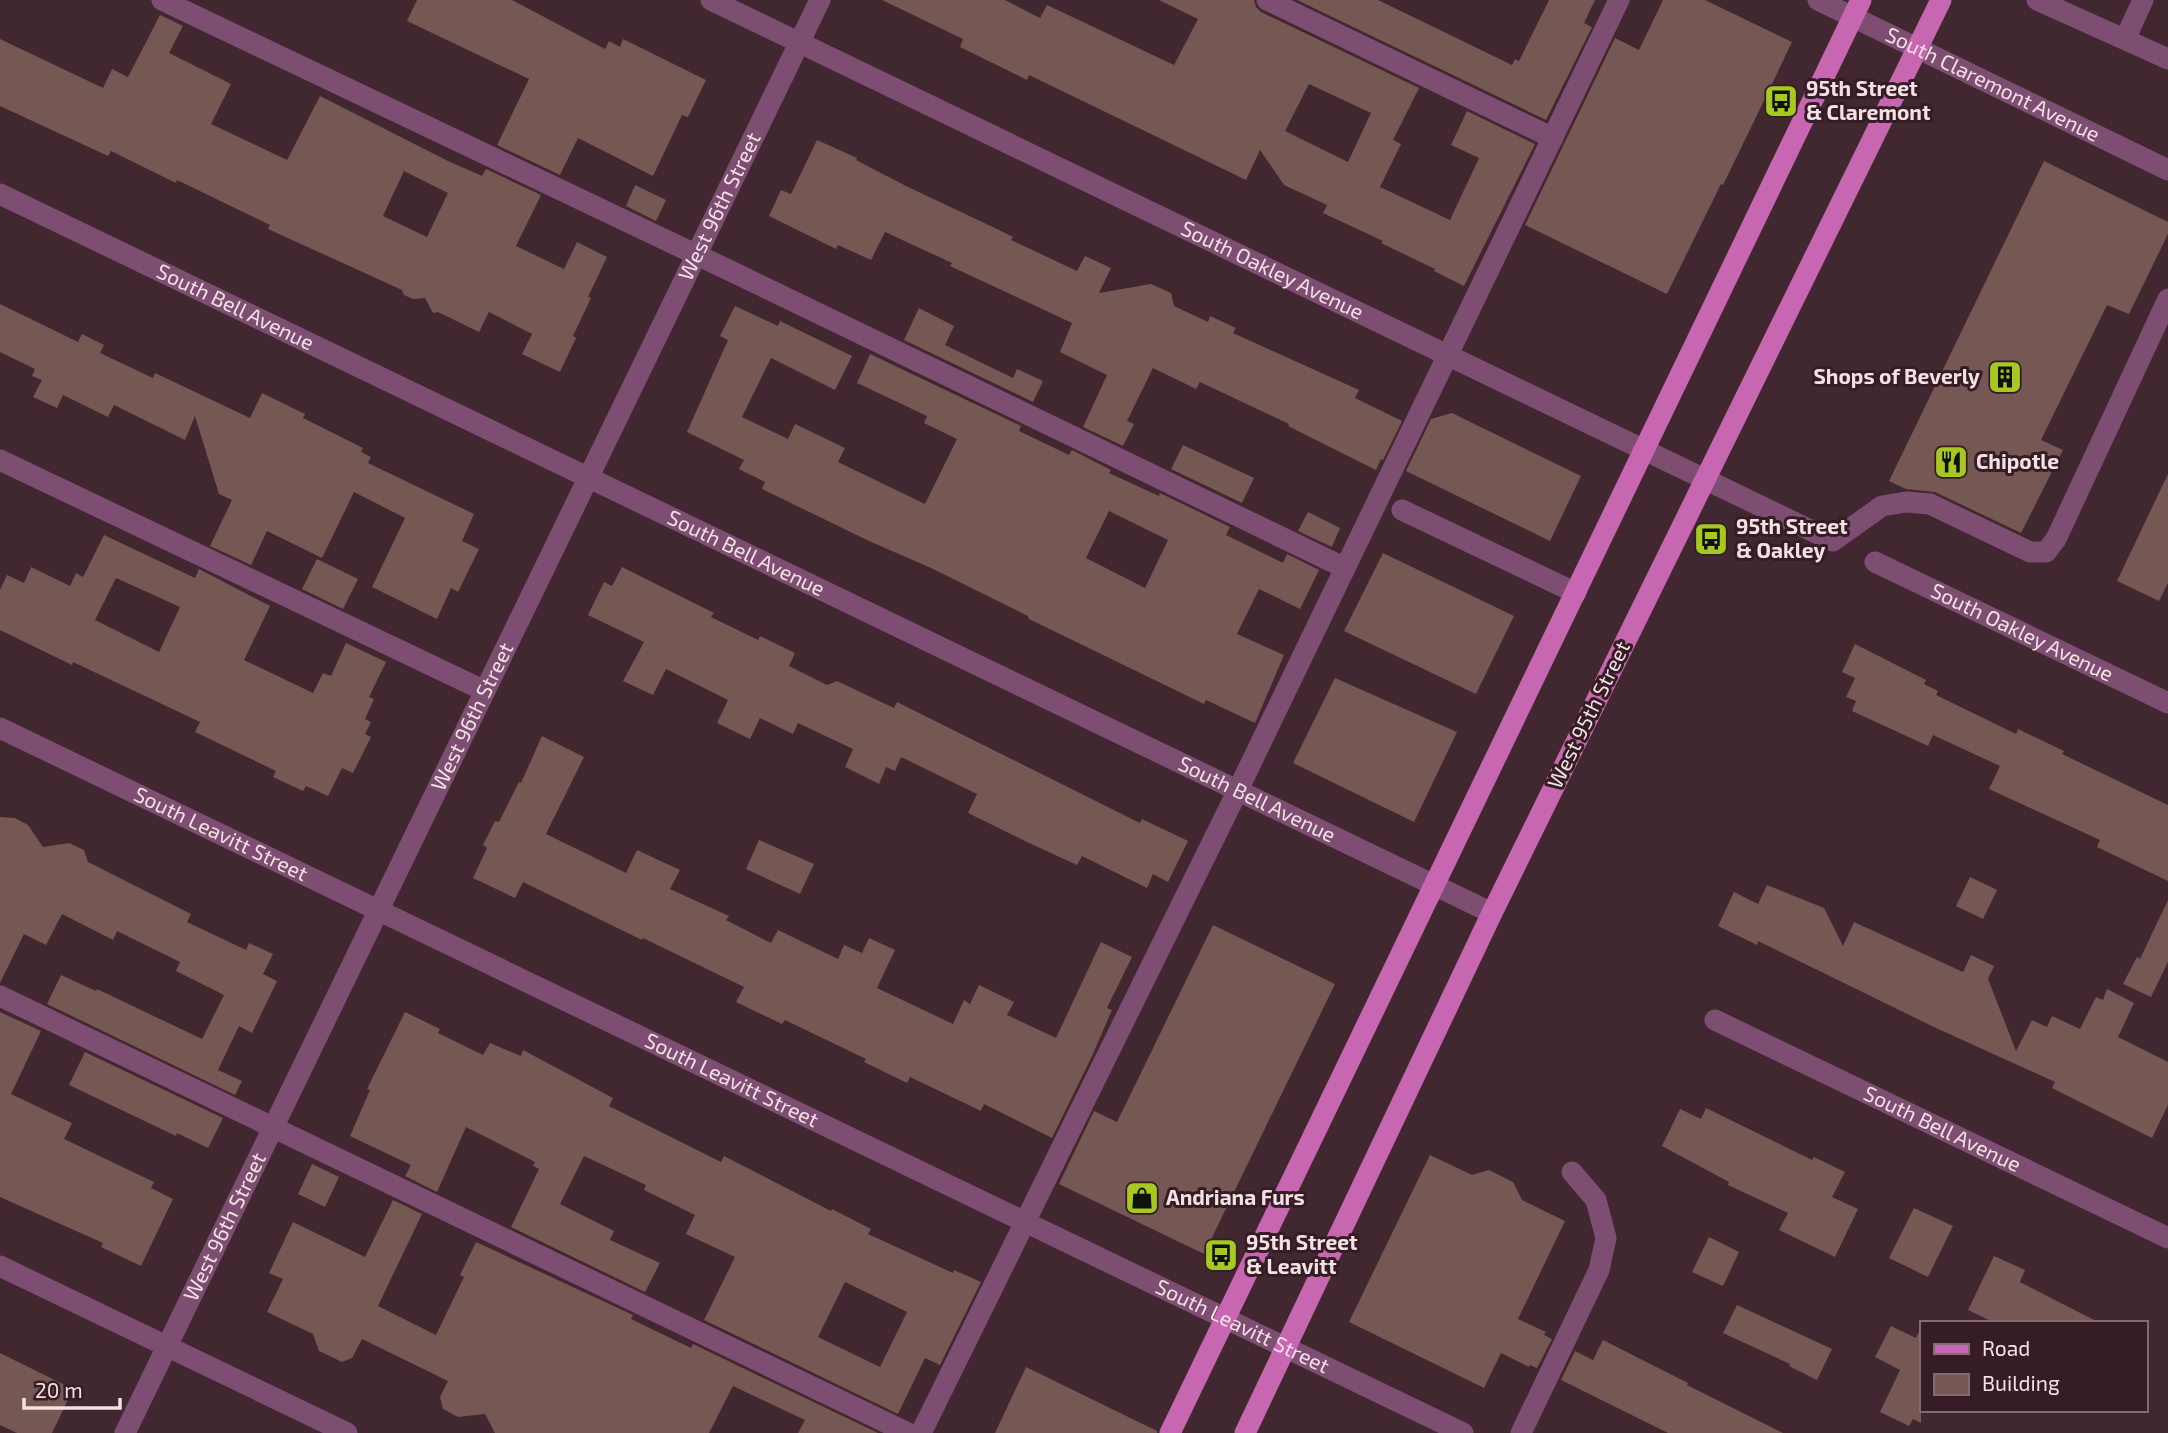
<svg xmlns="http://www.w3.org/2000/svg" width="2168" height="1433" font-family="'Exo 2',sans-serif">
<style>
.building{fill:#755754;fill-rule:evenodd}
.lines{fill:none;stroke-linecap:round;stroke-linejoin:round}
.minor{stroke:#7d4e71;stroke-width:21}
.major{stroke:#c767b1;stroke-width:21}
.labels{text-anchor:middle;stroke-width:6;stroke-linejoin:round;paint-order:stroke}
.street-label{font-size:21px;fill:#f3e1e6;stroke:#361d25}
.poi-label{font-size:21px;font-weight:bold;fill:#f3e1e6;stroke:#361d25;text-anchor:start}
</style>
<rect width="100%" height="100%" fill="#41272f"/>
<g class="building">
<polygon points="417,0 512,0 605,49 609,41 620,47 623,39 706,80 688,117 682,115 653,176 578,138 560,175 497,145 529,79 407,21"/>
<path d="M882,0H1005L1040,18L1047,5L1174,65L1198,19L1159,0H1254L1256,7L1261,12L1419,88L1393,140L1401,144L1380,187L1450,220L1479,158L1451,145L1467,111L1535,144L1464,286L1434,271L1435,269L1381,243L1383,241L1323,213L1327,205L1284,185L1260,150L1246,180L1029,75L1027,80L960,47L963,39ZM1309,84L1371,113L1348,162L1285,131Z"/>
<polygon points="1297,0 1378,0 1512,65 1515,59 1519,61 1549,0 1595,0 1584,23 1592,27 1546,120"/>
<polygon points="1663,0 1705,0 1792,42 1760,109 1723,185 1721,184 1667,294 1525,225 1615,38 1639,50"/>
<path d="M160,15L183,26L169,53L231,84L211,124L287,160L320,96L448,161L482,176L486,169L541,195L516,246L564,269L577,242L607,257L588,297L591,298L573,336L576,338L560,372L522,354L532,334L489,312L479,332L438,312L433,313L425,298L413,299L404,295L402,290L268,229L270,225L177,180L176,183L111,151L108,156L0,106V39L103,88L112,69L128,77ZM404,171L448,193L427,237L383,216Z"/>
<polygon points="817,140 857,158 856,160 906,186 997,229 1013,237 1011,240 1077,271 1085,256 1111,268 1099,293 1151,284 1171,293 1174,306 1208,322 1210,316 1236,328 1233,333 1359,390 1355,398 1402,421 1383,460 1381,459 1376,470 1288,426 1289,424 1200,382 1196,389 1153,368 1127,421 1134,424 1123,446 1083,427 1107,375 1060,352 1072,323 950,266 952,263 885,232 871,260 838,245 836,249 769,216 781,190 791,194"/>
<polygon points="2044,161 2168,222 2168,234 2129,314 2107,305 2041,440 2063,450 2021,533 1935,492 1906,489 1889,481"/>
<polygon points="635,185 666,200 656,221 626,206"/>
<polygon points="0,304 78,342 82,334 104,345 100,353 153,378 155,373 250,418 262,393 305,414 303,418 363,448 361,452 371,457 368,463 474,514 462,541 479,549 458,592 451,588 437,619 372,587 405,518 354,492 322,558 267,531 251,565 210,546 232,500 219,494 195,416 185,440 114,405 108,417 63,395 57,408 33,397 42,380 32,376 35,369 0,352"/>
<path d="M735,306L778,326L780,321L852,356L835,390L771,358L742,417L788,439L795,424L845,448L838,462L925,504L957,439L924,423L927,416L857,383L870,354L1021,426L1019,431L1069,455L1072,450L1111,470L1109,473L1159,496L1160,493L1230,527L1226,535L1283,563L1287,554L1319,570L1300,609L1259,589L1237,634L1284,655L1255,723L1206,700L1204,704L1029,619L1028,616L931,568L869,541L762,489L765,482L739,469L744,460L687,432L728,340L720,336ZM1109,511L1168,540L1145,588L1086,558Z"/>
<polygon points="919,308 954,326 945,345 1013,378 1017,369 1043,381 1033,402 904,340"/>
<polygon points="1452,413 1581,476 1550,541 1406,471 1431,419"/>
<polygon points="1183,445 1254,478 1242,503 1171,469"/>
<polygon points="2168,474 2168,583 2159,601 2117,581"/>
<polygon points="1308,512 1340,528 1332,547 1298,531"/>
<path d="M104,535L195,578L199,569L270,606L244,660L313,693L323,673L331,676L346,643L386,662L369,697L374,699L365,719L371,722L365,734L371,737L353,773L342,768L328,796L306,786L303,791L273,777L276,771L195,732L200,722L73,662L72,665L0,630V590L7,575L24,583L31,567L70,586L76,573L83,577ZM116,578L180,607L159,652L95,620Z"/>
<polygon points="1383,553 1514,616 1476,694 1344,631"/>
<polygon points="317,559 358,579 343,609 302,589"/>
<polygon points="622,567 714,613 711,617 758,640 760,636 795,653 789,666 827,685 837,681 894,708 897,702 1140,823 1142,819 1188,841 1168,882 1153,874 1147,888 1082,856 1077,865 1027,842 968,813 977,794 901,757 895,771 886,767 879,784 845,767 853,749 798,723 793,734 760,718 750,739 717,723 728,700 666,669 653,695 623,681 644,642 588,615 604,582 612,586"/>
<polygon points="1855,644 1926,680 1924,684 1938,691 1936,695 2016,734 2018,729 2064,751 2062,754 2168,805 2168,881 2097,847 2100,840 1989,789 2000,766 1933,735 1928,746 1852,711 1856,701 1846,697 1855,678 1842,672"/>
<polygon points="1335,678 1457,732 1414,822 1293,763"/>
<polygon points="542,736 584,757 546,834 626,873 637,850 680,870 670,889 729,916 726,920 771,943 778,930 838,959 844,945 862,953 869,938 895,950 877,988 953,1024 964,1000 970,1004 979,985 1014,1002 1007,1015 1056,1038 1101,942 1132,957 1107,1008 1112,1010 1092,1056 1052,1138 984,1104 981,1111 910,1077 907,1083 864,1062 866,1059 785,1020 782,1024 736,1002 744,987 643,938 642,940 523,882 515,898 473,878 487,848 483,845 495,821 499,822 519,782 521,783"/>
<polygon points="0,817 15,818 28,825 43,847 69,843 84,850 88,862 191,914 187,922 246,950 249,943 273,954 263,974 277,981 252,1033 239,1026 218,1070 242,1081 235,1095 47,1004 61,975 96,991 97,989 202,1039 224,995 176,971 180,962 117,931 113,940 62,914 46,945 24,934 0,983"/>
<polygon points="759,840 814,864 800,894 746,869"/>
<polygon points="1970,877 1997,890 1983,919 1956,906"/>
<polygon points="1767,885 1824,908 1843,946 1854,922 1963,972 1971,955 1994,966 1988,979 2016,1051 2032,1020 2047,1027 2052,1016 2080,1029 2096,997 2103,1000 2107,989 2134,1003 2118,1037 2168,1062 2168,1105 2152,1138 2052,1088 2055,1082 1936,1028 1758,941 1757,945 1718,926 1734,892 1758,904"/>
<polygon points="2168,900 2168,962 2151,997 2123,984 2137,957 2140,959"/>
<polygon points="1213,925 1335,984 1204,1254 1059,1184 1094,1111 1117,1122"/>
<polygon points="0,1012 41,1031 11,1094 72,1123 64,1139 154,1182 151,1188 173,1199 141,1266 101,1247 103,1243 0,1197"/>
<path d="M405,1012L440,1029L438,1033L483,1055L490,1043L521,1056L523,1050L613,1098L609,1106L721,1162L724,1156L831,1211L832,1209L871,1229L868,1234L953,1273L954,1270L981,1282L940,1365L925,1358L898,1414L704,1320L735,1257L686,1234L695,1215L644,1190L646,1185L584,1156L560,1204L614,1231L610,1240L660,1263L645,1292L511,1227L539,1169L533,1166L535,1162L466,1127L437,1192L405,1176L411,1165L350,1136L370,1090L367,1089ZM845,1282L907,1312L880,1367L818,1337Z"/>
<polygon points="85,1052 223,1118 208,1148 177,1133 176,1136 69,1085"/>
<polygon points="1706,1108 1812,1160 1814,1157 1845,1172 1832,1197 1858,1209 1835,1257 1779,1230 1788,1213 1728,1185 1729,1182 1662,1146 1680,1109 1701,1119"/>
<polygon points="1430,1155 1472,1175 1489,1170 1513,1182 1522,1200 1565,1221 1518,1319 1546,1332 1544,1335 1552,1339 1537,1368 1530,1365 1529,1367 1501,1353 1484,1388 1349,1322"/>
<polygon points="312,1164 339,1177 325,1207 298,1194"/>
<polygon points="393,1200 422,1214 378,1306 436,1335 464,1277 460,1275 476,1242 633,1315 631,1319 691,1348 693,1344 878,1433 798,1433 805,1420 733,1386 709,1433 495,1433 485,1414 458,1417 443,1409 440,1397 448,1381 362,1339 352,1358 342,1362 319,1351 313,1334 267,1312 283,1279 269,1273 293,1222 365,1257"/>
<polygon points="1914,1208 1953,1226 1928,1277 1889,1258"/>
<polygon points="1709,1237 1739,1252 1723,1286 1692,1272"/>
<polygon points="1994,1256 2025,1270 2020,1282 2100,1323 1995,1323 1968,1310"/>
<polygon points="1737,1305 1832,1349 1817,1380 1789,1366 1790,1364 1723,1333"/>
<polygon points="1891,1326 1916,1338 1921,1327 1921,1423 1913,1419 1909,1426 1880,1412 1900,1370 1875,1357"/>
<polygon points="1603,1340 1688,1383 1687,1385 1783,1433 1668,1433 1561,1380 1575,1351 1593,1360"/>
<polygon points="0,1353 73,1389 52,1433 17,1433 0,1425"/>
<polygon points="1026,1367 1157,1431 1157,1433 995,1433"/>
</g>
<g class="lines">
<g class="minor">
<polyline points="162,0 739,275 1345,568"/>
<path id="s1" d="M711,0L1833,541L1882,506L1906,502L1930,504L2030,552H2046L2056,539L2168,299"/>
<polyline points="1267,0 1553,138"/>
<path id="s2" d="M1818,0L2168,170"/>
<polyline points="2037,0 2168,59"/>
<polyline points="2125,39 2143,0"/>
<path id="s3" d="M0,194L1492,913"/>
<polyline points="0,460 485,691"/>
<polyline points="1402,510 1576,593"/>
<path id="s4" d="M1875,562L2168,703"/>
<path id="s5" d="M0,728L1463,1433"/>
<polyline points="0,996 908,1433"/>
<path id="s6" d="M1715,1020L2168,1238"/>
<polyline points="0,1266 347,1433"/>
<path id="s7" d="M125,1433L820,0"/>
<polyline points="921,1433 1238,790 1619,0"/>
<polyline points="1521,1433 1599,1270 1606,1238 1596,1200 1572,1172"/>
</g>
<g class="major">
<polyline points="1170,1433 1861,0"/>
<polyline points="1245,1433 1492,913 1941,0"/>
</g>
</g>
<defs>
<g id="bus-square" transform="scale(1.75)"><rect x="-9" y="-9" width="18" height="18" rx="4" fill="#a6c821" stroke="#361d25"/><path d="M-5-6H5V4H4V6H2V4H-2V6H-4V4H-5ZM-3.5-4V0h7V-4ZM-3.5 1.2v1.5H-2V1.2ZM2 1.2v1.5H3.5V1.2Z" fill="#111"/></g>
<g id="building-square" transform="scale(1.75)"><rect x="-9" y="-9" width="18" height="18" rx="4" fill="#a6c821" stroke="#361d25"/><path d="M-4-6H4V6H1V3H-1V6H-4ZM-2.5-4.3h1.7v1.8h-1.7ZM.8-4.3h1.7v1.8H.8ZM-2.5-1h1.7V.8h-1.7ZM.8-1h1.7V.8H.8Z" fill="#111"/></g>
<g id="restaurant-square" transform="scale(1.75)"><rect x="-9" y="-9" width="18" height="18" rx="4" fill="#a6c821" stroke="#361d25"/><path d="M-5-6h1v4h1v-4h1v4h1v-4h1v5L-1.5 .5V6h-2V.5L-5-1ZM5-6V6H3V1.5H1.5Q1.5-4 5-6Z" fill="#111"/></g>
<g id="shop-square" transform="scale(1.75)"><rect x="-9" y="-9" width="18" height="18" rx="4" fill="#a6c821" stroke="#361d25"/><path d="M-5-2.5h2.3a2.7 3.5 0 0 1 5.4 0H5L5.5 6h-11ZM-1.5-2.5h3a1.5 2.3 0 0 0-3 0Z" fill="#111"/></g>
</defs>
<g fill-rule="evenodd">
<use href="#bus-square" x="1781" y="101"/>
<use href="#building-square" x="2005" y="377"/>
<use href="#restaurant-square" x="1951" y="462"/>
<use href="#bus-square" x="1711" y="539"/>
<use href="#shop-square" x="1142" y="1198"/>
<use href="#bus-square" x="1221" y="1255"/>
</g>
<g class="labels">
<g class="street-label">
<text dy="7" stroke="none"><textPath href="#s2" startOffset="194">South Claremont Avenue</textPath></text>
<text dy="7" stroke="none"><textPath href="#s7" startOffset="1363">West 96th Street</textPath></text>
<text dy="7" stroke="none"><textPath href="#s1" startOffset="623">South Oakley Avenue</textPath></text>
<text dy="7" stroke="none"><textPath href="#s3" startOffset="261">South Bell Avenue</textPath></text>
<text dy="7" stroke="none"><textPath href="#s3" startOffset="828">South Bell Avenue</textPath></text>
<text dy="7" stroke="none"><textPath href="#s4" startOffset="163">South Oakley Avenue</textPath></text>
<text transform="translate(1589 715) rotate(-64)" y="7">West 95th Street</text>
<text dy="7" stroke="none"><textPath href="#s7" startOffset="796">West 96th Street</textPath></text>
<text dy="7" stroke="none"><textPath href="#s3" startOffset="1395">South Bell Avenue</textPath></text>
<text dy="7" stroke="none"><textPath href="#s5" startOffset="245">South Leavitt Street</textPath></text>
<text dy="7" stroke="none"><textPath href="#s5" startOffset="812">South Leavitt Street</textPath></text>
<text dy="7" stroke="none"><textPath href="#s6" startOffset="252">South Bell Avenue</textPath></text>
<text dy="7" stroke="none"><textPath href="#s7" startOffset="229">West 96th Street</textPath></text>
<text dy="7" stroke="none"><textPath href="#s5" startOffset="1379">South Leavitt Street</textPath></text>
</g>
<g class="poi-label">
<text x="1806" y="96">95th Street<tspan x="1806" dy="24">&amp; Claremont</tspan></text>
<text x="1980" y="384" text-anchor="end">Shops of Beverly</text>
<text x="1976" y="469">Chipotle</text>
<text x="1736" y="534">95th Street<tspan x="1736" dy="24">&amp; Oakley</tspan></text>
<text x="1166" y="1205">Andriana Furs</text>
<text x="1246" y="1250">95th Street<tspan x="1246" dy="24">&amp; Leavitt</tspan></text>
</g>
</g>
<rect x="1920" y="1321" width="228" height="91" fill="#361d25" stroke="#826b72" stroke-width="2"/>
<rect x="1934" y="1344" width="35" height="10" fill="#c767b1" stroke="#826b72" stroke-width="2"/>
<text x="1982" y="1356" font-size="21" fill="#f3e1e6">Road</text>
<rect x="1934" y="1374" width="35" height="21" fill="#755754" stroke="#826b72" stroke-width="2"/>
<text x="1982" y="1391" font-size="21" fill="#f3e1e6">Building</text>
<path d="M24 1398v10h96v-10" fill="none" stroke="#f3e1e6" stroke-width="3.5"/>
<text x="35" y="1398" font-size="21" fill="#f3e1e6" stroke="#361d25" stroke-width="5" paint-order="stroke">20 m</text>
</svg>
